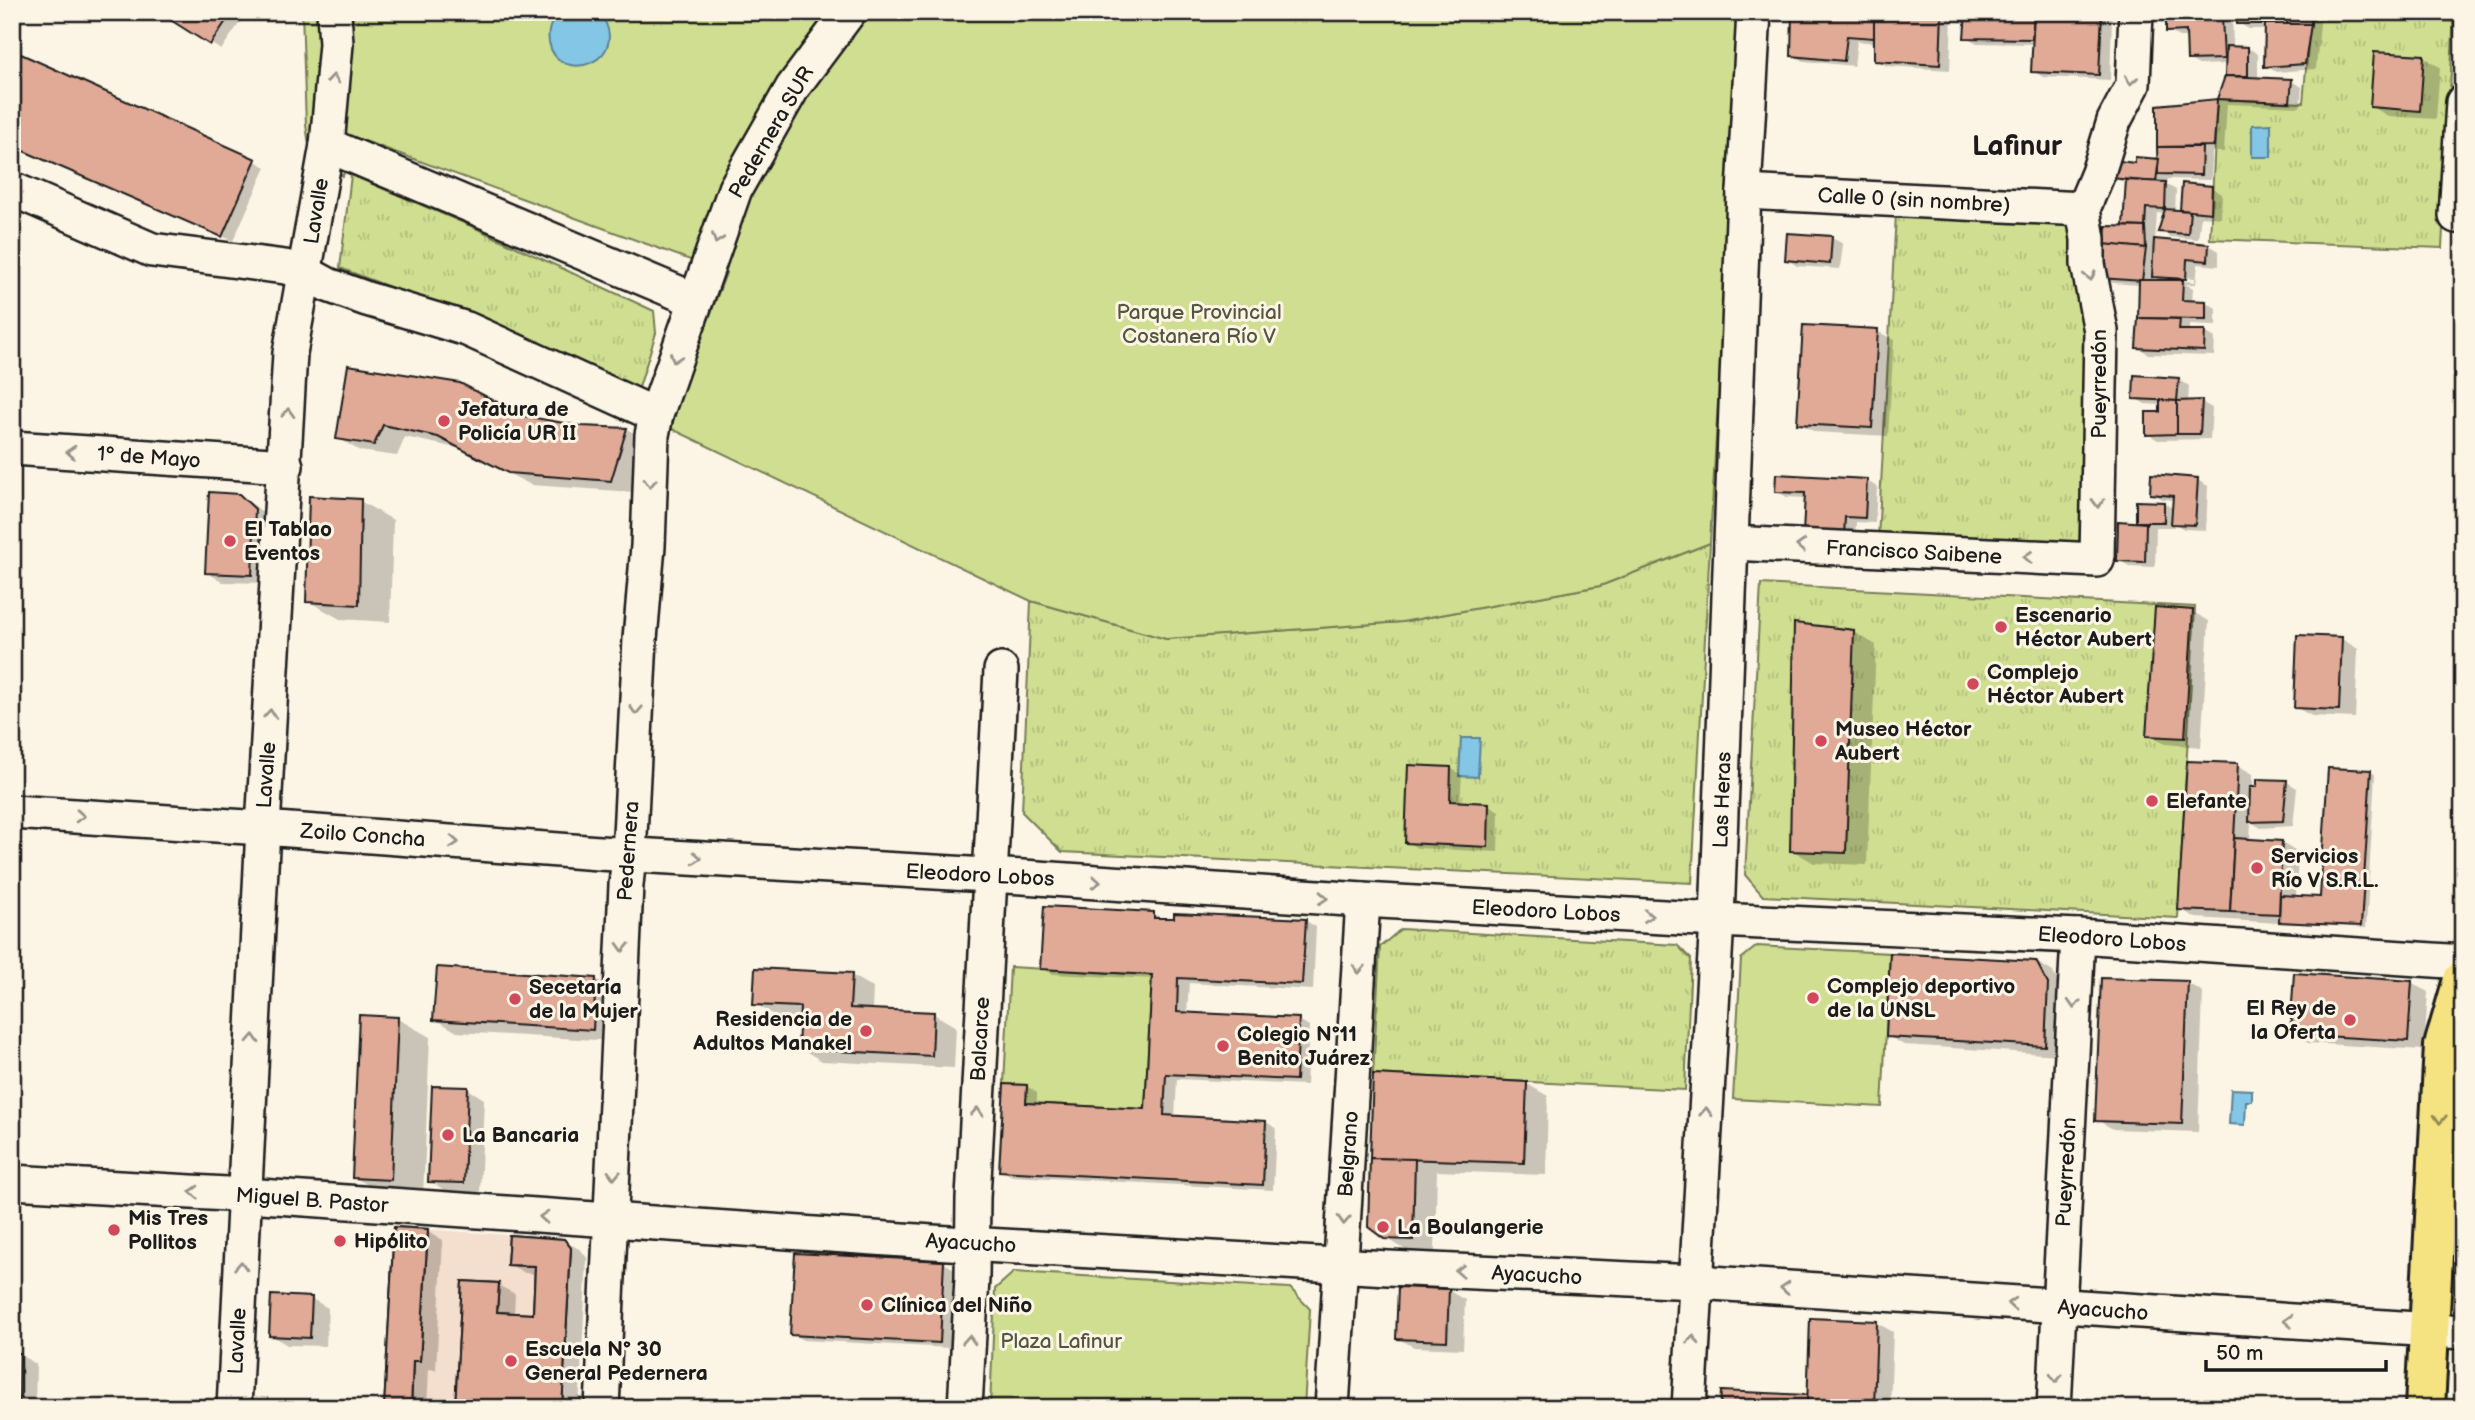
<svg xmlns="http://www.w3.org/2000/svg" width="2475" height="1420" font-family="'Balsamiq Sans',sans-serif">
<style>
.built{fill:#f4dece}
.grass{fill:url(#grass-tufts);stroke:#767d56;stroke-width:2}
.park{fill:#d0de91;stroke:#767d56;stroke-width:2}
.water{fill:#84c6e5;stroke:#5a8295;stroke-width:2}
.shadow{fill:#0003;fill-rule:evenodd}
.building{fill:#e0aa97;stroke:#1c1c1c;stroke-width:2}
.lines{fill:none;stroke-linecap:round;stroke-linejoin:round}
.minor-casing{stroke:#1c1c1c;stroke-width:38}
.major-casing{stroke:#1c1c1c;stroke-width:44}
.minor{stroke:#fcf5e5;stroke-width:33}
.major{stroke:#f5e382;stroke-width:38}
.oneway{stroke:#97938b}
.oneway2{stroke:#938954}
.poi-dot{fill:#d1495b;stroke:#fcf5e5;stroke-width:2.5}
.labels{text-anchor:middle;stroke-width:6;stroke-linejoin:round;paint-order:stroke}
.street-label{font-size:21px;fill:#1c1c1c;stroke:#fcf5e5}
.park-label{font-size:21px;fill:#52563f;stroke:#fcf5e5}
.poi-label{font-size:21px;font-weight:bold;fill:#1c1c1c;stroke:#fcf5e5;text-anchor:start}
.district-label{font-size:28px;font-weight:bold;fill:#1c1c1c;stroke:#fcf5e5}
</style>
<defs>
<pattern id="grass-tufts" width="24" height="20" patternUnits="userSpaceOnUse" patternTransform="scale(1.75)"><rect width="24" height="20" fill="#d0de91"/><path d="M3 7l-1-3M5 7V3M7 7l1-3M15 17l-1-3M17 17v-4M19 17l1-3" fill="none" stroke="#b2be7c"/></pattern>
</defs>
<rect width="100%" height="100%" fill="#fcf5e5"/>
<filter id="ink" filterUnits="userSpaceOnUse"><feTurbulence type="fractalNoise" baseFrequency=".0143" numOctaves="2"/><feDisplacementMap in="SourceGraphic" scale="14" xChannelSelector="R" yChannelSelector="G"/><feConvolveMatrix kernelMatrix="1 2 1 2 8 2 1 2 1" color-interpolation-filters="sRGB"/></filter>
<g filter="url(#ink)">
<polygon class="built" points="394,1227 564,1239 571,1248 562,1408 384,1408"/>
<g class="grass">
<polygon points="2311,12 2454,12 2442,248 2210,239 2217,99 2303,103"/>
<polygon points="351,175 471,226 654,311 656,333 636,397 476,320 340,268"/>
<polygon points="1896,214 2064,220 2073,233 2079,301 2088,363 2079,547 1878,539"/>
<polygon points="1710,543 1692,883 1062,852 1022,812 1031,601 1166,639 1402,622 1600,586"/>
<polygon points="1761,584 2195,607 2178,918 1763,896 1745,875"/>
<polygon points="1401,929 1677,945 1691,959 1685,1090 1373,1074 1380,947"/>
</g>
<g class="park">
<polygon points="302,12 1740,12 1710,543 1600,586 1402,622 1166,639 1031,601 668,427 726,273 354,137 343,176 310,152 306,125"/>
<polygon points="1757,946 1890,953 1882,1107 1733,1099 1741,959"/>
<polygon points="1010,967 1152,975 1145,1109 1026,1103 1027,1085 1004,1084"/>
<polygon points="1014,1272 1290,1288 1310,1309 1304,1408 990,1408 995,1289"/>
</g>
<g class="water">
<path d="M559,12H599C636,61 558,88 549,42C547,30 551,22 559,12Z"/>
<polygon points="2271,124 2271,157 2252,157 2252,125"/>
<polygon points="1461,738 1480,738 1478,777 1459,776"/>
<polygon points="2231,1089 2252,1090 2252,1101 2246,1101 2245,1125 2229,1124"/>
</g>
<g class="shadow">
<polygon points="12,12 18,12 12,22"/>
<polygon points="162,12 247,12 221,50"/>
<polygon points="1794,12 1952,12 1950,70 1887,66 1876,60 1876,43 1857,41 1854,66 1804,61 1793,55"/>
<polygon points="1968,12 2103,12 2112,18 2110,80 2043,77 2033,71 2034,44 1977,43 1966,37"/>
<path d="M2168,12H2232L2233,48H2248L2258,54V79L2291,81L2302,87L2300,107L2227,104L2224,152H2212L2211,180L2168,179L2167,185L2176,190L2175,212H2181L2183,185L2212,188L2222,194L2221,218L2201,216L2198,239L2171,237L2160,231L2165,214L2157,213L2155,241L2209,245L2219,251V266L2198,264L2196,284H2185L2193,288L2192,302H2206L2216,308V325L2190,324V332H2205L2215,338L2214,356L2148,354L2138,347L2140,285L2113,283L2102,277L2125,228L2127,184L2112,177L2136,165L2160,161L2159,106L2218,101L2227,76V64L2199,65L2188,59V37H2179L2168,31ZM2153,276L2164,282H2153ZM2162,276L2195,278V282L2162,279Z"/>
<polygon points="2238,12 2276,12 2275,26 2289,26 2289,12 2321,12 2316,69 2276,72 2266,66 2266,29 2249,29 2238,23"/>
<polygon points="2400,12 2456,12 2455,23 2416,21"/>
<polygon points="2423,57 2440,67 2436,119 2388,116 2371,106"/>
<polygon points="12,146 255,161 266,167 233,241"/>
<polygon points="1788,235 1832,238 1843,244 1840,269 1797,266 1786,259"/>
<polygon points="1877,331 1894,340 1888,436 1815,432 1799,423"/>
<polygon points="2178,379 2189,386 2188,402 2201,402 2212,408 2210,439 2158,440 2148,434 2162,414 2162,405 2145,404 2135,398"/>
<polygon points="460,384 523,418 581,428 627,429 648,442 633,492 531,485 461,449 405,437 397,456 360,451 338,438"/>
<polygon points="2197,480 2208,486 2206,530 2184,529 2174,523 2174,527 2156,527 2155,567 2129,566 2119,560 2138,524 2138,503 2164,503 2174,509 2175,500 2162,499 2152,493"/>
<polygon points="1867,481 1877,487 1875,523 1856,522 1855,542 1807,498 1787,497 1776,491"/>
<polygon points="238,496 255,506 271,520 268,583 223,582 206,572"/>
<polygon points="360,501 393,520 390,622 340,619 308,601"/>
<polygon points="2193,612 2209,621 2201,747 2165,744 2148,735"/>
<polygon points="1854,632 1876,645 1867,865 1814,863 1792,850"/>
<polygon points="2342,639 2358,649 2355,718 2312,716 2295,707"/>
<polygon points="2237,765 2253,774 2253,789 2287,782 2297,788 2293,826 2261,828 2251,822 2250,841 2282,842 2298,852 2296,897 2322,898 2370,772 2375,774 2366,928 2196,918 2180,909"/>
<polygon points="1410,766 1451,768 1462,775 1460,803 1489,805 1499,811 1498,852 1417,848 1407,842"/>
<polygon points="1154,914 1165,920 1306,921 1316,927 1313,990 1189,983 1187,1014 1299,1020 1309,1026 1306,1085 1177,1079 1175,1118 1266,1122 1276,1128 1273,1190 1012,1176 1001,1170 1027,1086 1037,1093 1037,1105 1147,1111 1154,979 1053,974 1042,968"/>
<polygon points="2036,962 2053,972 2064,995 2061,1055 1904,1045 1888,1036"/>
<polygon points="851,975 873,988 872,1011 934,1014 956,1027 954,1068 822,1061 800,1048 801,1018 777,1017 755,1004"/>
<polygon points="596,979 618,992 615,1041 457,1032 435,1019"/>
<polygon points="2411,982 2428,992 2424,1050 2308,1043 2292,1033"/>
<polygon points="2187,983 2203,992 2198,1132 2113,1129 2097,1120"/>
<polygon points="398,1019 430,1037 423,1197 386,1195 354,1177"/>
<polygon points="1375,1076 1527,1084 1548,1096 1546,1175 1437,1171 1435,1251 1407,1251 1385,1237"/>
<polygon points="468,1089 484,1099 480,1192 446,1191 430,1181"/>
<polygon points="427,1231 443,1240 436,1370 429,1369 427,1408 386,1408"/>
<polygon points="564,1241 581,1250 587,1258 579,1408 457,1408 498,1285 515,1294 514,1315 535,1316 537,1274 525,1273 509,1264"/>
<polygon points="943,1262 954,1269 950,1348 803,1340 792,1334"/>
<polygon points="1449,1291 1465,1300 1463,1349 1414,1347 1397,1338"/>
<polygon points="312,1299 328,1308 326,1346 287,1345 271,1335"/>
<polygon points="1877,1323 1893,1332 1890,1408 1722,1408 1723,1393 1809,1397"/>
<polygon points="20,1355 36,1364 35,1408 12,1408"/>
</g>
<g class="building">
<polygon points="158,12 232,12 210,45"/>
<polygon points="1792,12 1874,12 1874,38 1847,36 1844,61 1791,56"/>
<polygon points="1874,12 1942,12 1940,65 1874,61"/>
<polygon points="1966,12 2034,12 2032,39 1964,38"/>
<polygon points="2034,12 2102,12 2099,75 2031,72"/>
<polygon points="2166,12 2222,12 2222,16 2166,19"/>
<polygon points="2236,12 2265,12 2265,24 2237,24"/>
<polygon points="2288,12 2311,12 2311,24 2287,24"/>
<polygon points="2222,16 2224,59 2187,60 2186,31 2166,32 2166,19"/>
<polygon points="2265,24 2311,24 2305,64 2264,67"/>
<polygon points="2226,46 2248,47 2248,76 2225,76"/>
<polygon points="12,50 256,159 222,237 12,146"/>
<polygon points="2374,52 2424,55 2420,111 2370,107"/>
<polygon points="2225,76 2292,79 2290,102 2217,99"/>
<polygon points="2217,99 2214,146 2157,147 2157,105"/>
<polygon points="2157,147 2202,147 2201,175 2158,174"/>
<polygon points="2135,157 2159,159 2156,182 2110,178 2112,160 2135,163"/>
<polygon points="2126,180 2166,182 2165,209 2146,208 2145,227 2123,226"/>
<polygon points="2182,183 2212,186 2211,213 2180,210"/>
<polygon points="2165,209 2190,211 2188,234 2158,232"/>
<polygon points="2106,226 2145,227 2146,248 2105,245"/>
<polygon points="1787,233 1832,236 1830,264 1785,260"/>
<polygon points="2154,239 2209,244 2208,261 2187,259 2186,279 2152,277"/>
<polygon points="2103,244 2146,248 2142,281 2100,278"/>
<polygon points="2139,280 2183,280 2182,300 2206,301 2206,319 2138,318"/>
<polygon points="2138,318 2180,319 2179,330 2205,330 2204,351 2136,348"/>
<polygon points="1803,325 1878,329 1872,428 1797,424"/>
<polygon points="348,365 460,383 524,416 581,426 627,428 611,481 508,473 438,437 383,425 374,445 336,439"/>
<polygon points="2134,375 2179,378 2177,401 2133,399"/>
<polygon points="2160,400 2177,401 2177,434 2146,435 2146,412 2160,412"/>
<polygon points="2202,400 2200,434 2177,434 2177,401"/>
<polygon points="1776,474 1867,479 1865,518 1845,517 1844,537 1803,534 1805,493 1775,492"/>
<polygon points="2151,474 2198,478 2195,525 2171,524 2173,496 2150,494"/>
<polygon points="209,492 239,494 255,509 252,575 205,573"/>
<polygon points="309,496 361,499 359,605 306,602"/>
<polygon points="2136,501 2164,502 2164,522 2136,522"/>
<polygon points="2118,521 2146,523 2145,562 2117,561"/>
<polygon points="2155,607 2193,610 2185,738 2146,736"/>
<polygon points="1794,623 1854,630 1846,853 1790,851"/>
<polygon points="2297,635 2342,637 2339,710 2294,708"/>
<polygon points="2187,761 2238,763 2230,912 2178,910"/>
<polygon points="1408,765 1451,767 1450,801 1489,803 1488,847 1405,843"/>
<polygon points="2328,768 2371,770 2361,926 2279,922 2280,895 2320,897"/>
<polygon points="2257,779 2287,780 2283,821 2249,822 2250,787 2257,787"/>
<polygon points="2234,838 2282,841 2279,914 2230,912"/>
<polygon points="1044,906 1154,912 1154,918 1174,918 1174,913 1306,919 1302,984 1178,978 1177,1012 1299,1018 1296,1080 1166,1074 1164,1115 1266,1121 1263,1185 999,1171 1004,1084 1027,1085 1026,1103 1145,1109 1152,975 1040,969"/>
<polygon points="1890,953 2036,961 2048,984 2045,1046 1886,1037"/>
<polygon points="437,967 596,978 593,1030 433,1020"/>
<polygon points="755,968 852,973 850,1008 934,1012 932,1056 798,1049 800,1007 753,1005"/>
<polygon points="2294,973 2412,981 2408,1041 2290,1034"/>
<polygon points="2101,978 2188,981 2182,1124 2095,1121"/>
<polygon points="359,1015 398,1017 391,1180 352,1178"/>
<polygon points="1373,1074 1527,1082 1524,1163 1370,1158"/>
<polygon points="432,1086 468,1087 464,1183 428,1182"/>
<polygon points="1370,1158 1415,1159 1413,1240 1384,1239 1368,1227"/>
<polygon points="394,1227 428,1229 420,1361 413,1361 411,1408 384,1408"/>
<polygon points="394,1227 428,1229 420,1361 413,1361 411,1408 384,1408"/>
<polygon points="509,1235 564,1239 571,1248 562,1408 455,1408 462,1281 499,1283 497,1312 533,1314 535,1266 507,1265"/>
<polygon points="509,1235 564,1239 571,1248 562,1408 455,1408 462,1281 499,1283 497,1312 533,1314 535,1266 507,1265"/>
<polygon points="795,1253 944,1261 940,1343 790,1335"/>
<polygon points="1398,1287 1449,1289 1447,1341 1396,1339"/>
<polygon points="271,1295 312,1297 310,1338 269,1336"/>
<polygon points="1810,1318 1877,1321 1874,1408 1807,1408"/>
<polygon points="12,1353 20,1353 19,1408 12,1408"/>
<polygon points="1721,1391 1807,1395 1807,1408 1720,1408"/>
</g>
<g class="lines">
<g class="minor-casing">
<g id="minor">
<polyline points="327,145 695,300"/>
<polyline points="12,189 152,250 285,267 306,273 328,285 367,299 467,329 656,415"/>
<polyline points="1744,192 2083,209"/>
<polyline points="2083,209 2098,173 2114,121 2133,85 2136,12"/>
<polyline points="2456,216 2463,102"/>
<polyline points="12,448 286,466"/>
<polyline points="1731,543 2097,560 2101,331 2088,264 2088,239 2083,209"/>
<polyline points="12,812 263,828 599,853 1023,877 1363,900 1717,920 2078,936 2463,962"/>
<polyline points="12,1182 245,1195 932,1242 1388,1268 1696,1282 2463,1332"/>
<polyline points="234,1408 263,828 290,353 327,145 336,44 334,12"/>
<polyline points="602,1408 626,885 629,855 640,639 648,546 652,435 656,415 735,189 793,87 849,12"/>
<polyline points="965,1408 972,1278 973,1198 1001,670"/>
<polyline points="1332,1408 1363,900"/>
<polyline points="1689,1408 1717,920 1744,192 1754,12"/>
<polyline points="2054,1408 2078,936"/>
</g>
</g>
<g class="major-casing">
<polyline id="major" points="2425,1408 2444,1046 2463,980"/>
</g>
<use href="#minor" class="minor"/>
<use href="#major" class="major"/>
</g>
<defs><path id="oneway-chevron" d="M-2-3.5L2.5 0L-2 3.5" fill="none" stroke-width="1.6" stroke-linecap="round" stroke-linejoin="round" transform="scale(1.75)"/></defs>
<g class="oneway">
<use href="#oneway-chevron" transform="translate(333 79) rotate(-85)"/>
<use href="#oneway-chevron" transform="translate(2131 80) rotate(100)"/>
<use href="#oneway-chevron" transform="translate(717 239) rotate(110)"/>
<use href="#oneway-chevron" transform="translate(2090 276) rotate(77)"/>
<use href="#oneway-chevron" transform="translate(675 358) rotate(109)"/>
<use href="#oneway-chevron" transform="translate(288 413) rotate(-88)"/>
<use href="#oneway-chevron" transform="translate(71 452) rotate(-176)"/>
<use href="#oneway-chevron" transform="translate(650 483) rotate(92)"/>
<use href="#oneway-chevron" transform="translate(2098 503) rotate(91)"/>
<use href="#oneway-chevron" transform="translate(1801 546) rotate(-177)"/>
<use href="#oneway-chevron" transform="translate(2028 557) rotate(-177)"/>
<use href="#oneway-chevron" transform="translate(636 710) rotate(93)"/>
<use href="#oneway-chevron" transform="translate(270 714) rotate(-86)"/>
<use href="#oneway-chevron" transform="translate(80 816) rotate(4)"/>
<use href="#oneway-chevron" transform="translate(454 842) rotate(4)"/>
<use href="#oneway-chevron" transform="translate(697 858) rotate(3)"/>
<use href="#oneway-chevron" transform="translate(1096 882) rotate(4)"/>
<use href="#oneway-chevron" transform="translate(1323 898) rotate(4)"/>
<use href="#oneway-chevron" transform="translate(1648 916) rotate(3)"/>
<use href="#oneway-chevron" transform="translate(623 947) rotate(92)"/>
<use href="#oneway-chevron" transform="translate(1359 969) rotate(94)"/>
<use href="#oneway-chevron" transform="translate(2074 1004) rotate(93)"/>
<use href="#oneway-chevron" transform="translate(253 1039) rotate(-87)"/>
<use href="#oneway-chevron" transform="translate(977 1112) rotate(-87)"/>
<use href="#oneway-chevron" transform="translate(1706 1112) rotate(-87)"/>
<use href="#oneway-chevron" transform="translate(614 1175) rotate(92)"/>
<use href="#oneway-chevron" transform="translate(194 1192) rotate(-177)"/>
<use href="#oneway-chevron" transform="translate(544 1217) rotate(-176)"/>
<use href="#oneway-chevron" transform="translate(1344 1220) rotate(93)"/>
<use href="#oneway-chevron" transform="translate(241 1266) rotate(-87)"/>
<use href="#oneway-chevron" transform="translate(1460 1271) rotate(-177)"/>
<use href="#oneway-chevron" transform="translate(1785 1288) rotate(-176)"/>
<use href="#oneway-chevron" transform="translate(2012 1304) rotate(-176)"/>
<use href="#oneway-chevron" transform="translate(2288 1321) rotate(-177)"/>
<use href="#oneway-chevron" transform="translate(969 1340) rotate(-87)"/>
<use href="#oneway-chevron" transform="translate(1693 1340) rotate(-87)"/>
<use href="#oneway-chevron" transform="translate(2056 1378) rotate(93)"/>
</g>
<use class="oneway2" href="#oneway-chevron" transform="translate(2440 1119) rotate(93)"/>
</g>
<g class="poi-dot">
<circle cx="444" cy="421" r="7"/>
<circle cx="230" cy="541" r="7"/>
<circle cx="2001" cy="627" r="7"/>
<circle cx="1973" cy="684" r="7"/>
<circle cx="1821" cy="741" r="7"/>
<circle cx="2152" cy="801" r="7"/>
<circle cx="2257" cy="868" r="7"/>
<circle cx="1813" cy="998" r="7"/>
<circle cx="515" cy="999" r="7"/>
<circle cx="2350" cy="1020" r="7"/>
<circle cx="866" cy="1031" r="7"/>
<circle cx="1223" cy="1046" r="7"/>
<circle cx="448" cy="1135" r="7"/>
<circle cx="1383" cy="1227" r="7"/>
<circle cx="114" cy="1230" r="7"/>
<circle cx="340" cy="1241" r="7"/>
<circle cx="867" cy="1305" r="7"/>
<circle cx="511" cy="1361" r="7"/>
</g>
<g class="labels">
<g class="street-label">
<text transform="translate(771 132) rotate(-60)" y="7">Pedernera SUR</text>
<text transform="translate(1914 200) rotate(3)" y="7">Calle 0 (sin nombre)</text>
<text transform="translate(316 211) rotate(-81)" y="7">Lavalle</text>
<text transform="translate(2099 384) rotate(-90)" y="7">Pueyrredón</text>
<text transform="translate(149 457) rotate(4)" y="7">1º de Mayo</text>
<text transform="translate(1914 552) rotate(3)" y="7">Francisco Saibene</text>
<text transform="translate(266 775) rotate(-86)" y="7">Lavalle</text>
<text transform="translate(1722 800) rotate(-88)" y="7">Las Heras</text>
<text transform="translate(363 835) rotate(4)" y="7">Zoilo Concha</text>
<text transform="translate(628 851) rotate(-86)" y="7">Pedernera</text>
<text transform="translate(980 875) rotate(3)" y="7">Eleodoro Lobos</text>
<text transform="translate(1546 911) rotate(3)" y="7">Eleodoro Lobos</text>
<text transform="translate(2112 939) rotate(4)" y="7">Eleodoro Lobos</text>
<text transform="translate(980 1039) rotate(-87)" y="7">Balcarce</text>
<text transform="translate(1348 1154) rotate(-86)" y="7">Belgrano</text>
<text transform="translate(2066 1172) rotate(-87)" y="7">Pueyrredón</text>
<text transform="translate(312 1200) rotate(4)" y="7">Miguel B. Pastor</text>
<text transform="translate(971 1243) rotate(3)" y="7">Ayacucho</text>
<text transform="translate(1537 1275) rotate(3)" y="7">Ayacucho</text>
<text transform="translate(2103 1310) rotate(4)" y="7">Ayacucho</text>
<text transform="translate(237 1341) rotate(-87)" y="7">Lavalle</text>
</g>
<g class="park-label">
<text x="1199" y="319">Parque Provincial<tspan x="1199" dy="24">Costanera Río V</tspan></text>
<text x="1061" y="1348">Plaza Lafinur</text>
</g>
<g class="poi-label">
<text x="458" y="416">Jefatura de<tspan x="458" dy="24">Policía UR II</tspan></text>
<text x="244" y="536">El Tablao<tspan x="244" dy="24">Eventos</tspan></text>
<text x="2015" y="622">Escenario<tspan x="2015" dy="24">Héctor Aubert</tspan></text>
<text x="1987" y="679">Complejo<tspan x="1987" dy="24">Héctor Aubert</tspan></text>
<text x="1835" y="736">Museo Héctor<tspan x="1835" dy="24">Aubert</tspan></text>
<text x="2166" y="808">Elefante</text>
<text x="2271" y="863">Servicios<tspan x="2271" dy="24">Río V S.R.L.</tspan></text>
<text x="1827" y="993">Complejo deportivo<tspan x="1827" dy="24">de la UNSL</tspan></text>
<text x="529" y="994">Secetaría<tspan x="529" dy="24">de la Mujer</tspan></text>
<text x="2336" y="1015" text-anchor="end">El Rey de<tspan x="2336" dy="24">la Oferta</tspan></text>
<text x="852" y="1026" text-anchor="end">Residencia de<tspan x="852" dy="24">Adultos Manakel</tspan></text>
<text x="1237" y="1041">Colegio N°11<tspan x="1237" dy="24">Benito Juárez</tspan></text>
<text x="462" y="1142">La Bancaria</text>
<text x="128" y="1225">Mis Tres<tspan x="128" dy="24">Pollitos</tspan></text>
<text x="1397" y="1234">La Boulangerie</text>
<text x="354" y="1248">Hipólito</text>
<text x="881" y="1312">Clínica del Niño</text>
<text x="525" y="1356">Escuela N° 30<tspan x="525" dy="24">General Pedernera</tspan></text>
</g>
<g class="district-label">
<text x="2017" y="155">Lafinur</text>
</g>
</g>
<rect width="2475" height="1420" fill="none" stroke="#fcf5e5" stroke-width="42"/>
<rect x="21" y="21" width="2433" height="1378" fill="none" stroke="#1c1c1c" stroke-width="2.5" filter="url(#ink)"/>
<path d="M2206 1360v10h180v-10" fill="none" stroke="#1c1c1c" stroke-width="3.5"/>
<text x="2216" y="1360" font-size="21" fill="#1c1c1c" stroke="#fcf5e5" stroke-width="5" paint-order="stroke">50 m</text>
</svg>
